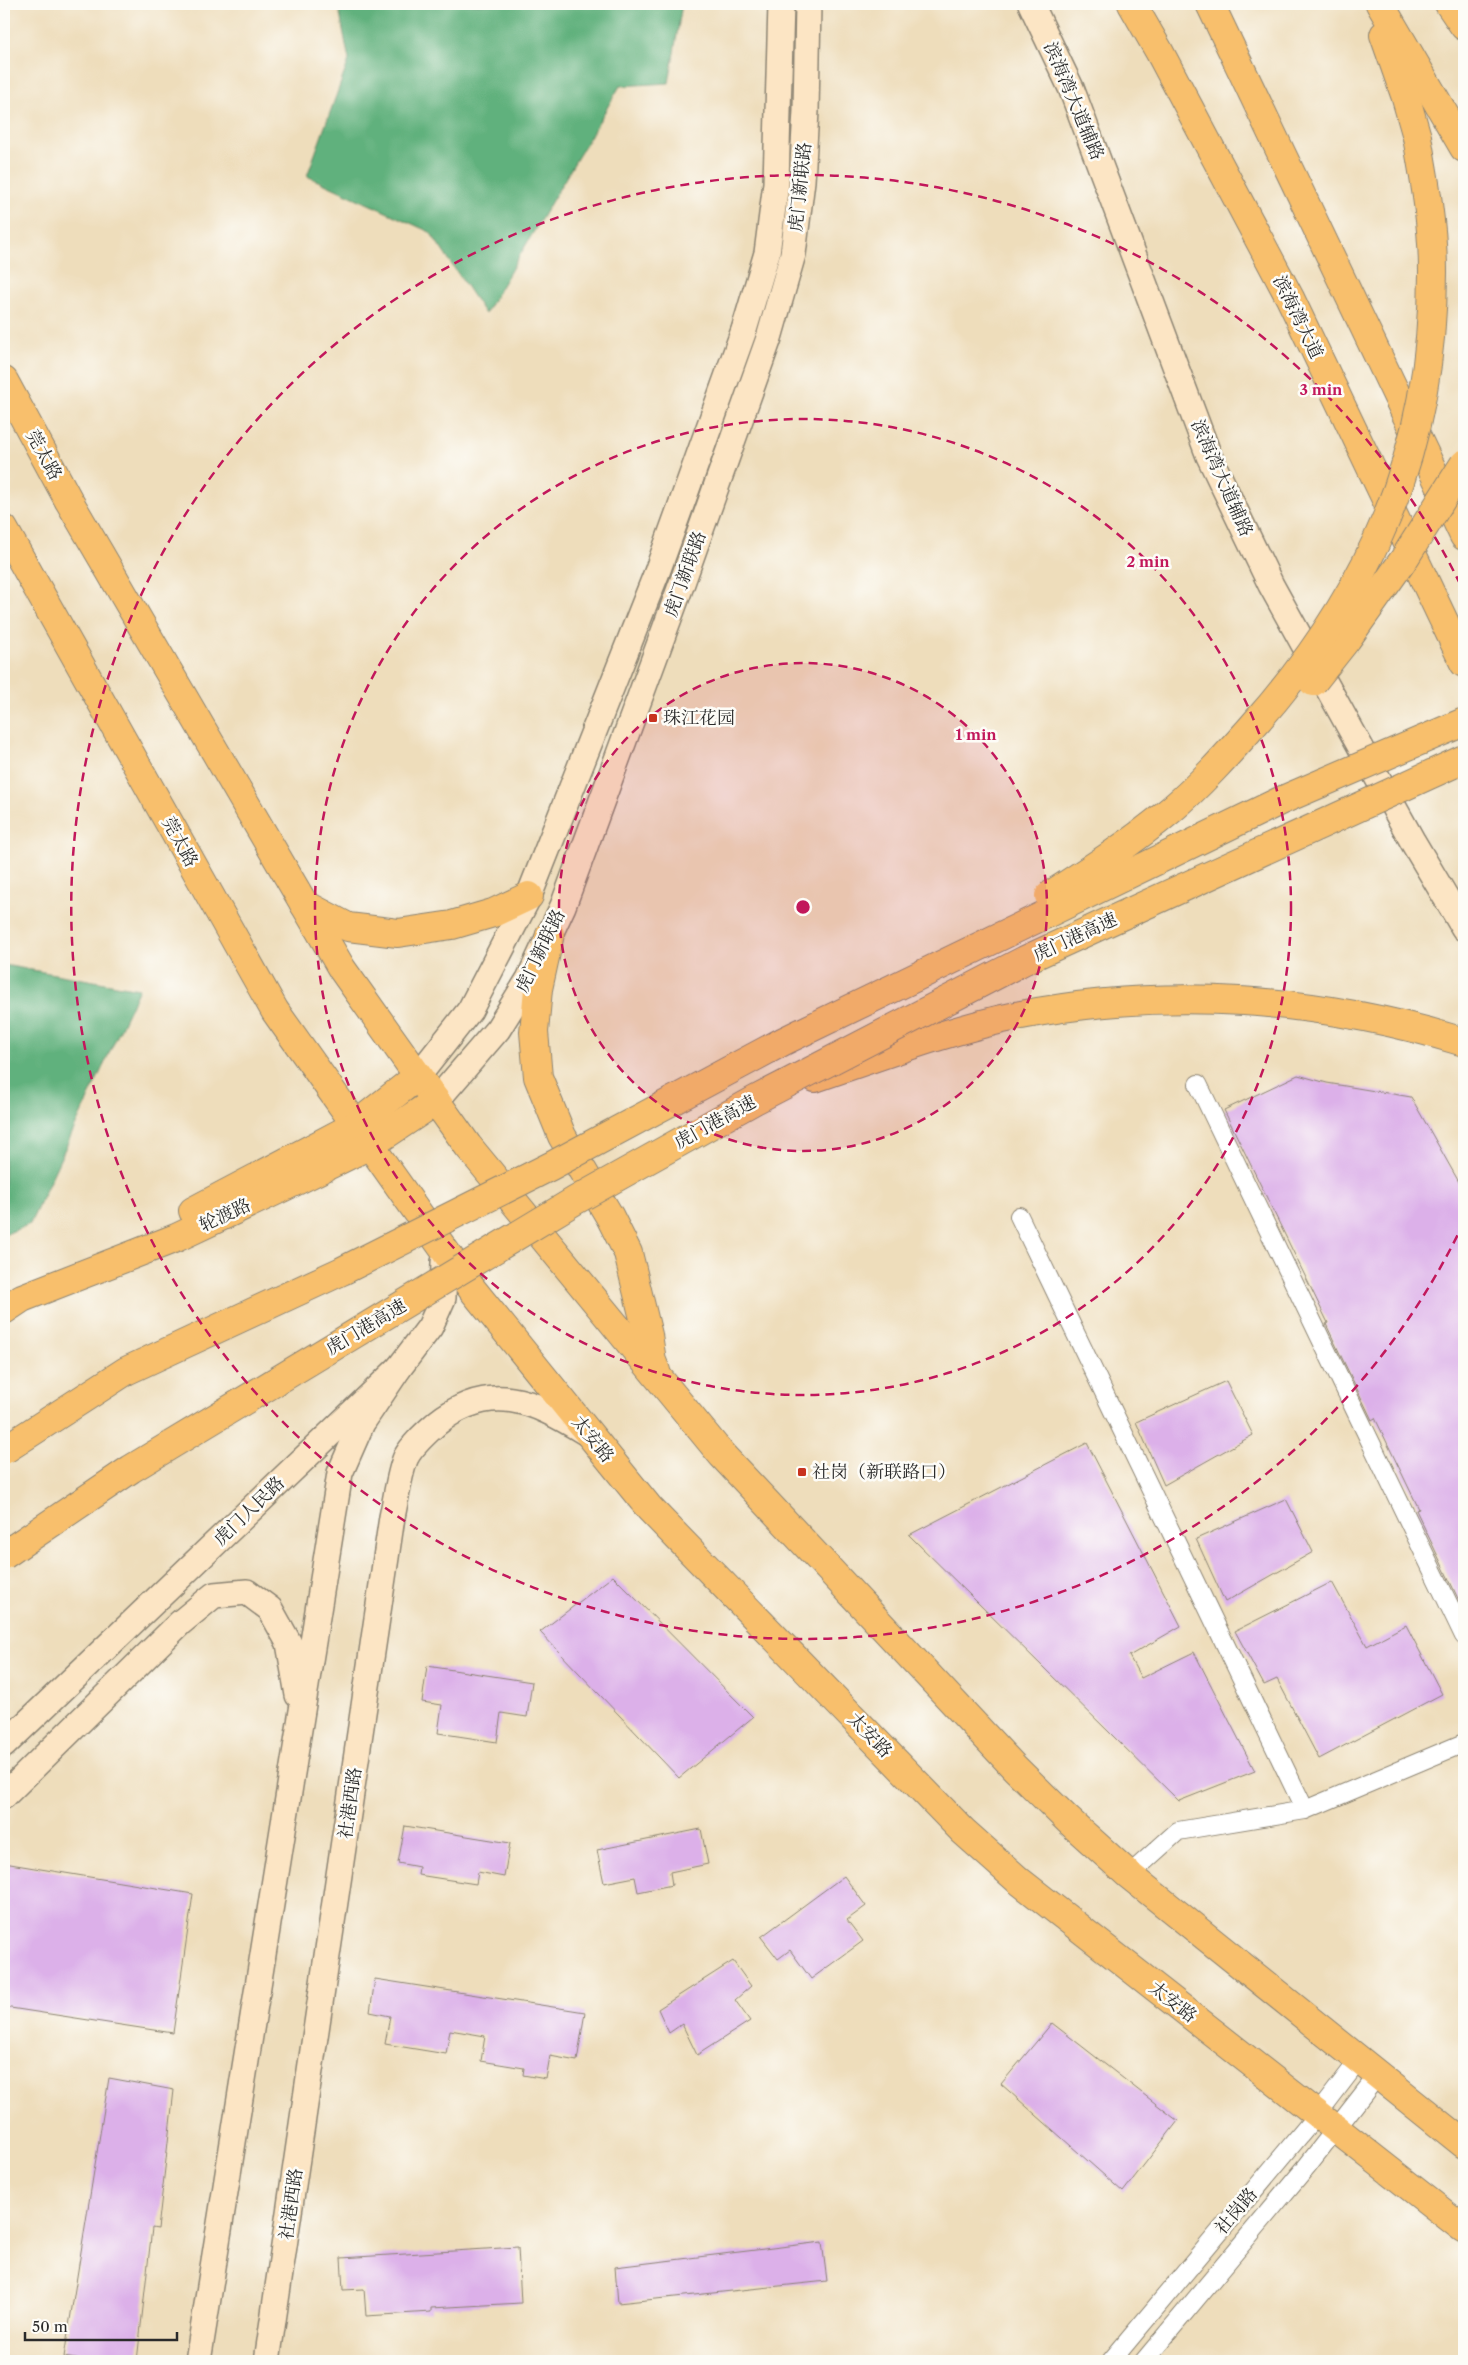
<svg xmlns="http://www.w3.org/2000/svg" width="1468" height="2365" font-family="'Libre Caslon Text','Noto Serif SC',serif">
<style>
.forest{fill:#60b17d;stroke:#466e54}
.building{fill:#dcb0e9}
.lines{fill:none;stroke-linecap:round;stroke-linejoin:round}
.street-casing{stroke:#8c8473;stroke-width:20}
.secondary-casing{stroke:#8c8473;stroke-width:28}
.primary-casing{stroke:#8c8473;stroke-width:30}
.highway-casing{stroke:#8c8473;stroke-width:30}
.street{stroke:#fff;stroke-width:18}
.secondary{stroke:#fce5c4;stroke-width:25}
.primary{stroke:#f8bf6c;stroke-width:28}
.highway{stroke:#f8bf6c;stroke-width:28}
.highway-bridge-casing{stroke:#8c8473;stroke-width:30;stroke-linecap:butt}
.highway-bridge{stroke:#f8bf6c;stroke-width:28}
.ring{fill:none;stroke:#c2185b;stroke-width:2.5;stroke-dasharray:9 6}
.poi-dot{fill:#c8321e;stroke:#fdfcf7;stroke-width:2}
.labels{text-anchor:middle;stroke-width:5;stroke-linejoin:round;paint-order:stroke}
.street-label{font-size:18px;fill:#2b2b2b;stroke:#fdfcf7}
.poi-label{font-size:18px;fill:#2b2b2b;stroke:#fdfcf7;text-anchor:start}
.centre{fill:#c2185b;stroke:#fdfcf7;stroke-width:2.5}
.ring-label{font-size:15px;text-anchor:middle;font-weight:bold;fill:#c2185b;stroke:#fdfcf7;stroke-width:5;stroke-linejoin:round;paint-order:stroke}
</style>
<rect width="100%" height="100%" fill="#fdfcf7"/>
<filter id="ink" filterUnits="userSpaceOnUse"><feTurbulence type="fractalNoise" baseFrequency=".02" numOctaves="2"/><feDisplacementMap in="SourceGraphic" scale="10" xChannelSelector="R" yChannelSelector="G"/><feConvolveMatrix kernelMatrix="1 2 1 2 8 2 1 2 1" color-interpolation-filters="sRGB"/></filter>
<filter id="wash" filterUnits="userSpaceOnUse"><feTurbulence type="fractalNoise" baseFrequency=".0096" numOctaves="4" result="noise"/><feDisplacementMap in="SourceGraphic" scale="20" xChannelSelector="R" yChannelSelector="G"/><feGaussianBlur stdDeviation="1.12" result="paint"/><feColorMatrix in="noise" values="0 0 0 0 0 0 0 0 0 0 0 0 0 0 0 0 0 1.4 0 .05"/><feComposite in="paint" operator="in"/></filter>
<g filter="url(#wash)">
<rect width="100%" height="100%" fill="#edb"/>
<g class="forest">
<polygon points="338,4 682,4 669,83 620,86 485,314 430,232 307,176 349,60"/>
<polygon points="4,965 139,989 30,1224 4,1235"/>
</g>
<g id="blocks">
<g class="building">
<polygon points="1298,1075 1327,1083 1411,1097 1464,1191 1464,1611 1416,1510 1419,1509 1375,1418 1372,1420 1341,1356 1326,1324 1328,1323 1224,1110"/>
<polygon points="1226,1381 1253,1435 1164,1485 1136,1422"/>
<polygon points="1087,1443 1181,1626 1129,1656 1141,1678 1194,1652 1255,1771 1179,1801 909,1535"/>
<polygon points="1286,1499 1313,1552 1225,1602 1196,1539"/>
<polygon points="613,1576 753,1717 679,1778 540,1632"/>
<polygon points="1332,1582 1367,1646 1406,1625 1442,1694 1319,1759 1277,1679 1264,1685 1235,1631"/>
<polygon points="427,1666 532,1682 527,1717 501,1713 497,1742 438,1733 442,1705 422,1702"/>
<polygon points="405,1826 510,1843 504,1877 478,1872 476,1884 418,1875 419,1867 398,1863"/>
<polygon points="701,1829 708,1864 670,1872 672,1885 638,1892 635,1877 604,1883 597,1850"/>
<polygon points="4,1863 193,1894 173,2033 4,2007"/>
<polygon points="844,1876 866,1906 847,1920 863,1941 811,1979 790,1950 778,1959 761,1937"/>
<polygon points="733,1961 751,1986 735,2000 750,2021 697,2055 682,2024 669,2033 658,2009"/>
<polygon points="375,1979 585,2012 577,2061 550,2056 546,2079 523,2075 524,2068 481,2061 485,2036 450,2030 446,2054 385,2044 390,2016 370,2012"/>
<polygon points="1052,2023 1178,2121 1123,2192 1001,2084"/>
<polygon points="109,2078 174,2090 158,2229 152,2228 137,2361 87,2361 64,2357"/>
<polygon points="822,2242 827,2281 618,2303 615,2267"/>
<polygon points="518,2247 521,2303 431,2308 431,2312 366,2316 364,2289 343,2290 341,2258"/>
</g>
</g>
</g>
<g filter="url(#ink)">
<use href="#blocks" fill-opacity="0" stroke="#8c8473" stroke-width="1"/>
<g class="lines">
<g class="street-casing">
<g id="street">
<polyline points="1198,1084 1464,1636"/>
<polyline points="1019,1216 1305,1810"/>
<polyline points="1129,1875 1178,1831 1305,1810 1464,1743"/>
<polyline points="1111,2361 1317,2115 1359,2060"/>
<polyline points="1144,2361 1307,2166 1378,2075"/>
</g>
</g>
<g class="secondary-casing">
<g id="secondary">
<polyline points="1031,4 1071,88 1209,456 1271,585 1413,842 1464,928"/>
<polyline points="418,1076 470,1010 529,896 657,572 744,330 767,253 776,183 781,4"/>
<polyline points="436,1101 498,1029 529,979 563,906 682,583 769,338 793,254 802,181 806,111 808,4"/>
<polyline points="4,1745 399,1368 430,1327 443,1298 444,1262"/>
<polyline points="4,1796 180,1623 214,1595 247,1592 270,1609 289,1643 298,1695"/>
<polyline points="198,2361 340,1473 362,1423 399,1368"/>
<path d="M267,2361L392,1517C396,1500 399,1473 406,1457C413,1444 426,1433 437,1423C490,1381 533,1400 585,1432"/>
</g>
</g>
<g class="primary-casing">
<g id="primary">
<polyline points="1132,4 1159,51 1290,298 1464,663"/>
<polyline points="1210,4 1464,536"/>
<polyline points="4,381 69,501 342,969 468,1146 722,1455 1015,1768 1068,1820 1129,1875 1464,2144"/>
<polyline points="4,529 275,1011 472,1289 650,1509 963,1831 1018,1880 1464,2229"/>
<polyline points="304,904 348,927 398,933 452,925 493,913 529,896"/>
<polyline points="550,934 538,989 534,1032 538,1077 562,1136 610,1217 628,1253 648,1335 652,1361 656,1371"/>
<polyline points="193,1211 356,1125 418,1076"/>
<polyline points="4,1310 22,1298 176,1238 284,1187 370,1145 436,1101"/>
</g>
</g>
<g class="highway-casing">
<g id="highway">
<polyline points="1380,4 1464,148"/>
<polyline points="1449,4 1464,26"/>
<polyline points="1384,35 1405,95 1417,137"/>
<path d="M815,1078C883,1055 951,1029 1021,1015C1169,986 1320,998 1464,1042"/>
</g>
</g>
<use href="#street" class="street"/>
<use href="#secondary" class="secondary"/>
<use href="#primary" class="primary"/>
<use href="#highway" class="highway"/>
<g class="highway-bridge-casing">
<g id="highway-bridge">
<polyline points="1313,682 1347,639 1404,559 1464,464"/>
<path d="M1049,896C1091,869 1134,841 1172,809C1200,785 1226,756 1251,728C1370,595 1433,452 1433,272C1433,226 1425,181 1417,137"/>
<polyline points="4,1450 126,1371 342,1271 551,1166 784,1041 1280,801 1464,722"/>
<polyline points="4,1555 131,1469 576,1200 755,1100 1025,960 1464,759"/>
</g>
</g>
<use href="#highway-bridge" class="highway-bridge"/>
</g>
</g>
<circle cx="803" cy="907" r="244" fill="#c2185b" fill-opacity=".12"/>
<g class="ring">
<circle cx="803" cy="907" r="244"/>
<circle cx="803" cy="907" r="488"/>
<path d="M1464 1222A732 732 0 1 1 1464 592"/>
</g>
<g class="poi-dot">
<rect x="648" y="713" width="10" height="10" rx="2.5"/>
<rect x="797" y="1467" width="10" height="10" rx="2.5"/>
</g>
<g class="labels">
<g class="street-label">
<text transform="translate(1074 101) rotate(67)" y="6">滨海湾大道辅路</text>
<text transform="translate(800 187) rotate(-84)" y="6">虎门新联路</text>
<text transform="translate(1298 317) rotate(64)" y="6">滨海湾大道</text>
<text transform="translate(44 455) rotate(61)" y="6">莞太路</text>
<text transform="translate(1222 478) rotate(66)" y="6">滨海湾大道辅路</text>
<text transform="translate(685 574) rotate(-70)" y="6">虎门新联路</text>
<text transform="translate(180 842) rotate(61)" y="6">莞太路</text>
<text transform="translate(1075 937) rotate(-25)" y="6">虎门港高速</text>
<text transform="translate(540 951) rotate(-64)" y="6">虎门新联路</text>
<text transform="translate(715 1122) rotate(-29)" y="6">虎门港高速</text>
<text transform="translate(225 1215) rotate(-25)" y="6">轮渡路</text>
<text transform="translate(366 1327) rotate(-31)" y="6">虎门港高速</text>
<text transform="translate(593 1439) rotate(51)" y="6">太安路</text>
<text transform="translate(249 1511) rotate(-44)" y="6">虎门人民路</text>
<text transform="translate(870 1735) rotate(46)" y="6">太安路</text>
<text transform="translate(350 1803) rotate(-82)" y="6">社港西路</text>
<text transform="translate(1173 2002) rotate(38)" y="6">太安路</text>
<text transform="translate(291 2204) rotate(-82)" y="6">社港西路</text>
<text transform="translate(1236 2211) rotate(-50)" y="6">社岗路</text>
</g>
<g class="poi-label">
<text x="663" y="724">珠江花园</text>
<text x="812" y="1478">社岗（新联路口）</text>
</g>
</g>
<circle cx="803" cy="907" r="8" class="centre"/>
<g class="ring-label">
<text x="1321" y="395">3 min</text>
<text x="1148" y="567">2 min</text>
<text x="976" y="740">1 min</text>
</g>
<rect width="1468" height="2365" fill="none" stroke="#fdfcf7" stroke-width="20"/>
<path d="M25 2332v8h152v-8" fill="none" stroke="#2b2b2b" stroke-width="2.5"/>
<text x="32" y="2332" font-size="15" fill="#2b2b2b" stroke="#fdfcf7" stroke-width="4" paint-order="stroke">50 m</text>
</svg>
